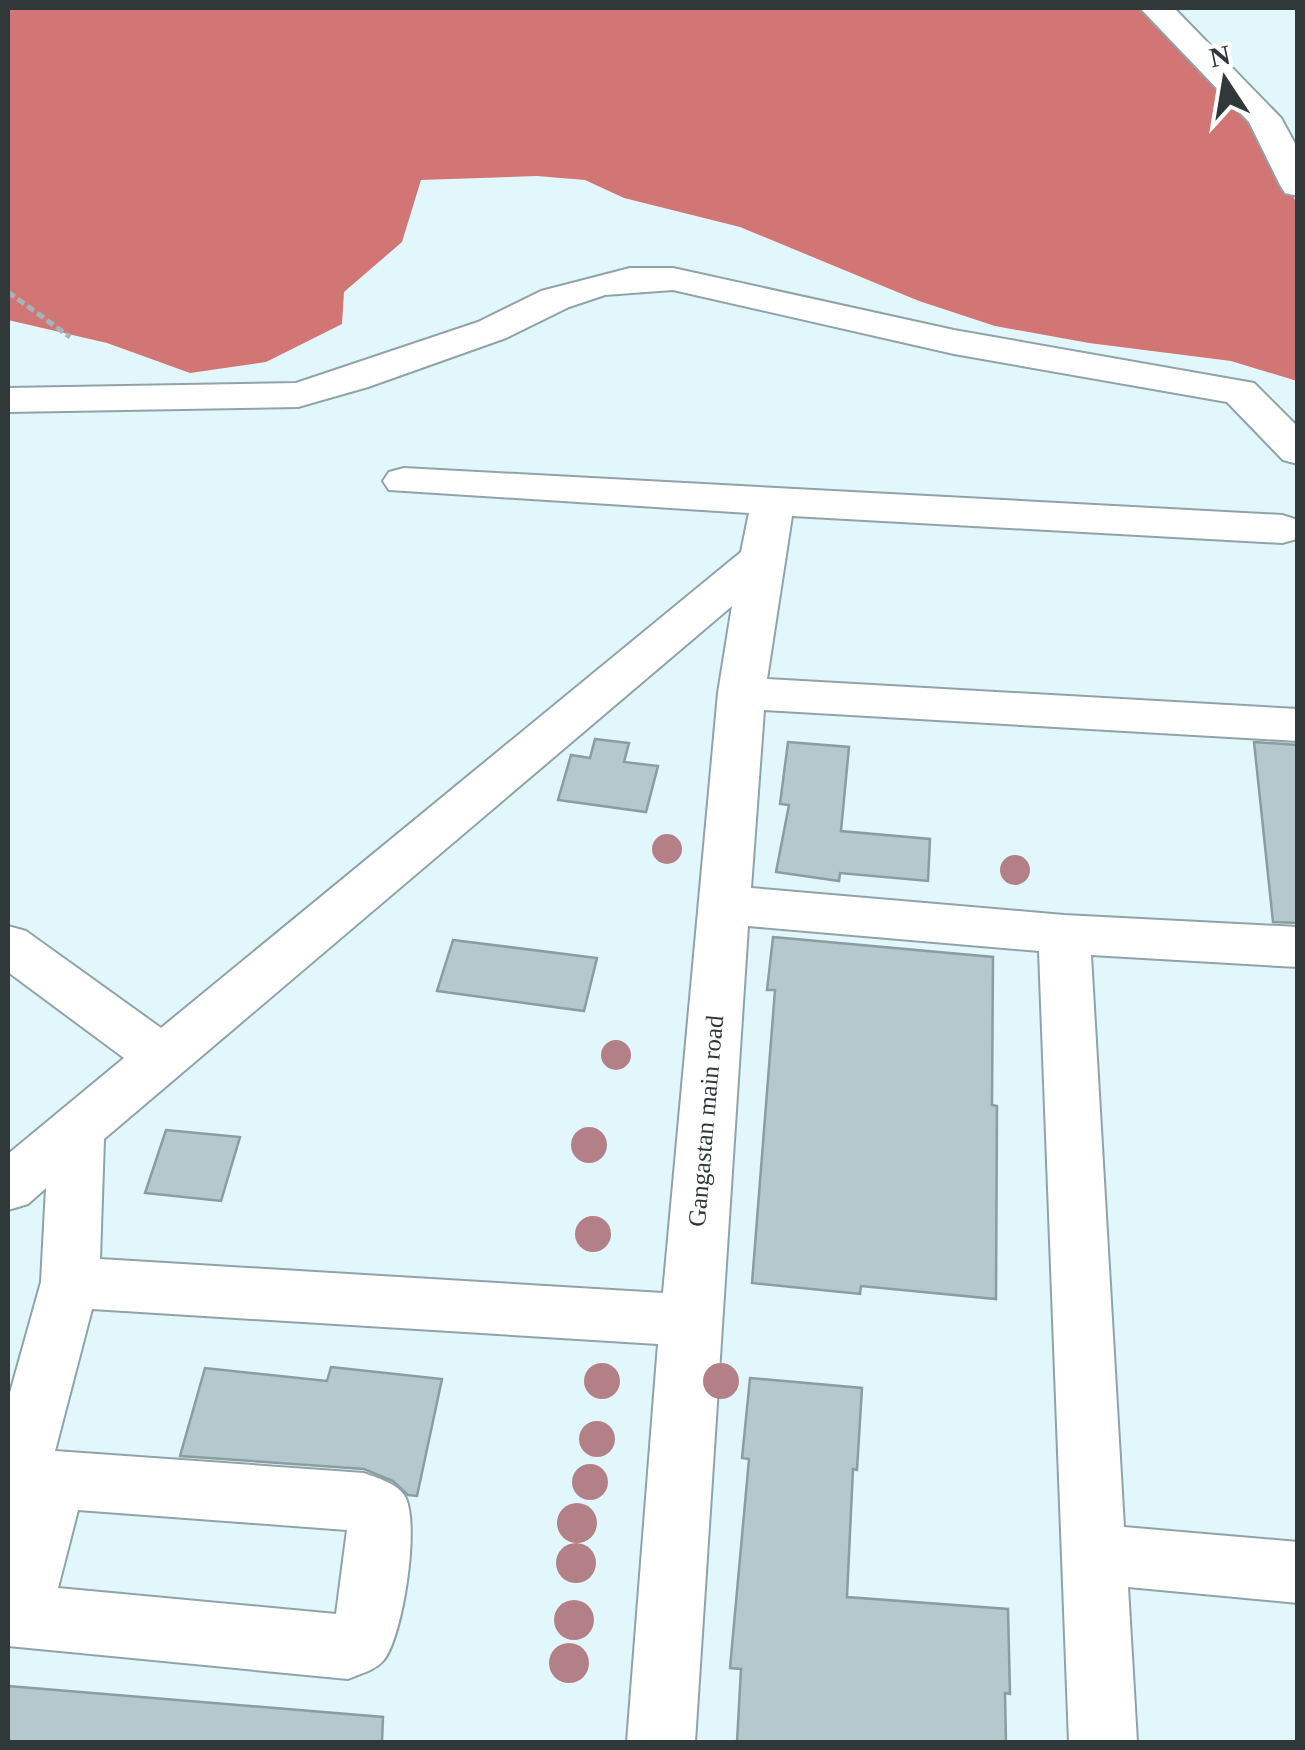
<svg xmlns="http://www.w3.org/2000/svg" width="1305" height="1750" font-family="'Times New Roman',serif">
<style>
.water{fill:#d27675}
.building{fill:#b4c8cd;stroke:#8a9da1;stroke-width:2.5}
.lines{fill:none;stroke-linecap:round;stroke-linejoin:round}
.minor-casing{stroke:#90a3a8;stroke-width:4}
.path{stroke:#a4b4b8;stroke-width:5;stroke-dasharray:8 4;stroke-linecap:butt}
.minor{fill:#fff;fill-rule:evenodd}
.tree{fill:#b48088}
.labels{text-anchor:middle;stroke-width:8;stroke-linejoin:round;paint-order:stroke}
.street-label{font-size:25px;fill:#30383a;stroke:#fff}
</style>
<rect width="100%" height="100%" fill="#e2f7fc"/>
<polygon class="water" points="8,8 1144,8 1201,59 1255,118 1297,204 1297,381 1231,361 1089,343 995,326 919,301 740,227 624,198 585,180 537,176 421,180 402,242 344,292 342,324 266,362 190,373 107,343 8,320"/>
<g class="building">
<polygon points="595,739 629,743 624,762 658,766 646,812 558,800 571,755 590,758"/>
<polygon points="788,742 849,747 841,831 930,839 928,881 840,873 839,881 776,872 789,805 780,804"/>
<polygon points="1254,742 1298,745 1298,923 1273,922"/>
<polygon points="773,937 993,957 992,1105 997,1106 996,1299 861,1286 860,1294 752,1283 775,990 767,990"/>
<polygon points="453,940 597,958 584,1011 437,991"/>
<polygon points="166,1130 240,1137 221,1201 145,1193"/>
<polygon points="331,1367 442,1379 417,1496 408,1495 393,1481 364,1469 180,1456 205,1368 327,1381"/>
<polygon points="750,1378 862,1388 857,1470 853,1469 847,1597 1008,1609 1010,1694 1005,1693 1006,1742 737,1742 741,1669 730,1668 749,1459 742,1458"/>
<polygon points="8,1686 383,1717 382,1742 8,1742"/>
</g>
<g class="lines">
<g class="minor-casing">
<g id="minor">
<polygon points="1140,8 1174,8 1281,118 1298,149 1298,196 1285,193 1280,185 1249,122"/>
<polygon points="630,268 673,268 954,330 1254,383 1298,427 1298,464 1283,460 1227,402 954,354 673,290 605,295 569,307 506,338 368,387 298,407 8,412 8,388 296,383 478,322 541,291"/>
<path d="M404,468L1282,515L1298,520L1297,539L1282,543L792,516L767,679L1298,709V741L764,710L751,888L1064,915L1298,927V967L1091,955L1124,1527L1298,1542V1603L1128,1587L1137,1742H1069L1039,951L748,926L695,1742H627L658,1344L92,1309L55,1451L364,1473C377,1478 396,1483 404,1495C421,1519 403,1639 383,1661C374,1671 359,1674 348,1679L8,1646V1400L41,1282L46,1188L28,1204L8,1210V1154L124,1058L8,972V926L26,931L161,1028L741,552L749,513L389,490L383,481L389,472ZM732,606L718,693L663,1293L100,1259L104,1139ZM78,1510L347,1530L336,1614L58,1588Z"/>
</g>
</g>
<polyline class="path" points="8,292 70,337"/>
<use href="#minor" class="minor"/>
</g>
<g class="tree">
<circle cx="667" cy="849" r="15"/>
<circle cx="1015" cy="870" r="15"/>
<circle cx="616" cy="1055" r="15"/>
<circle cx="589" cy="1145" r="18"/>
<circle cx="593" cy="1234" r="18"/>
<circle cx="602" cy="1381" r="18"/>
<circle cx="721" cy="1381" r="18"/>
<circle cx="597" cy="1439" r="18"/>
<circle cx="590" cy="1482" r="18"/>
<circle cx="577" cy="1523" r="20"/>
<circle cx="576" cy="1563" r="20"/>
<circle cx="574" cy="1620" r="20"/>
<circle cx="569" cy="1663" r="20"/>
</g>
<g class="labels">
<g class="street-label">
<text transform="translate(705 1121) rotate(-85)" y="9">Gangastan main road</text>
</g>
</g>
<rect width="1305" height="1750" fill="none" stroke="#30383a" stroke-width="20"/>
<g transform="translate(1225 80) rotate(348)" stroke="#ffffff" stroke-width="8" paint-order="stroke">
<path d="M0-8L18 38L0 25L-18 38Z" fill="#30383a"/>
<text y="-15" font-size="28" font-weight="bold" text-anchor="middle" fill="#30383a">N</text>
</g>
</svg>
